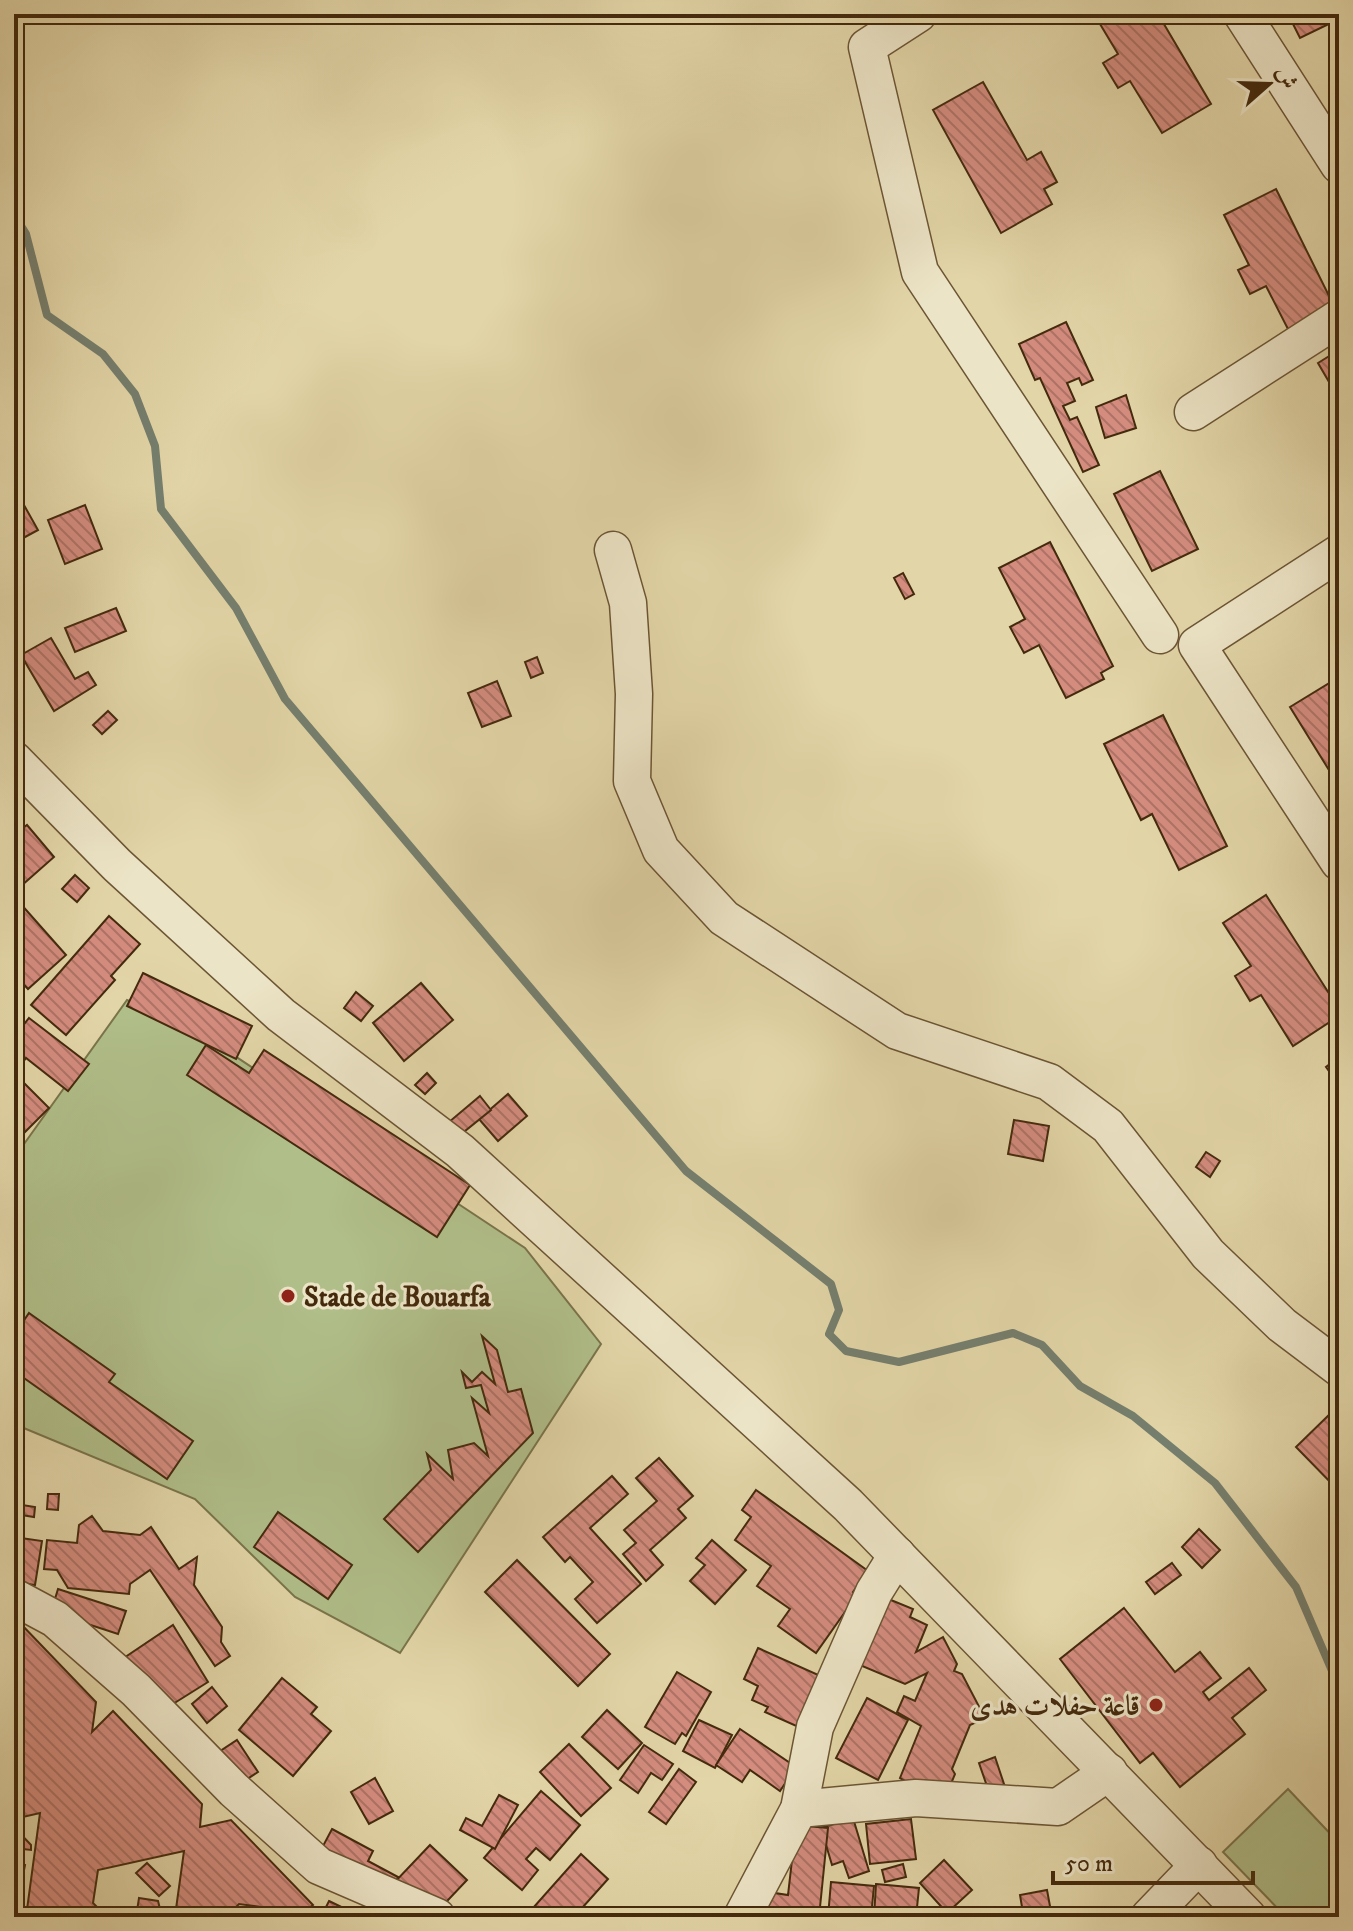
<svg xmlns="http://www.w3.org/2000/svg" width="1353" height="1931" font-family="'IM FELL DW Pica',Amiri,serif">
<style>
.green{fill:#b0be89;stroke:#7a744b;stroke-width:2}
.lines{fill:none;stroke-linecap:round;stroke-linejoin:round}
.stream{stroke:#757f6e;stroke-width:8}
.building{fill:url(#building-back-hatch);stroke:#442a0d;stroke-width:2}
.minor-casing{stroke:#6c5534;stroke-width:39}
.minor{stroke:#ece4c6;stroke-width:36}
.poi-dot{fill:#8f2418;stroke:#ece4c6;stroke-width:3}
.labels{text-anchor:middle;stroke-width:6;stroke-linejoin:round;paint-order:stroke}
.poi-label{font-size:28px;font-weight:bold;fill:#442a0d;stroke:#ece4c6;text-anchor:start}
</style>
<defs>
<pattern id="building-back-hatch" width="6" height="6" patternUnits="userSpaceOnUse" patternTransform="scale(2)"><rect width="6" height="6" fill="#d48c7f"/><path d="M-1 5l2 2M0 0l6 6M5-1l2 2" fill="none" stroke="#ae7366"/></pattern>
</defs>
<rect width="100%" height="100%" fill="#e2d5a7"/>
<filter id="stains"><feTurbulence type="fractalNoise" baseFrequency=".0025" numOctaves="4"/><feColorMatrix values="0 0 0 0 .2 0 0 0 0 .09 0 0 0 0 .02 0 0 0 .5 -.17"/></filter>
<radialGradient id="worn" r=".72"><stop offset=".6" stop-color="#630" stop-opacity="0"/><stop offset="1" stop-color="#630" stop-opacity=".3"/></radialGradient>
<g class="green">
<polygon points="127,1000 194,1029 525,1248 601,1344 400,1653 295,1597 195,1499 14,1424 14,1158"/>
<polygon points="1288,1789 1339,1843 1339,1917 1286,1917 1223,1852"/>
</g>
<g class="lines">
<polyline class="stream" points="14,215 26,234 47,315 103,354 135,394 155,446 161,509 236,608 285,699 686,1171 831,1284 839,1310 829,1334 846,1351 899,1362 1013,1333 1042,1345 1080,1386 1133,1416 1215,1483 1296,1587 1339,1687"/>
</g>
<g class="building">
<polygon points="1094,14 1158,14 1211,104 1162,133 1130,81 1118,88 1103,63 1118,54"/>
<polygon points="1288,14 1339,14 1339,19 1300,38"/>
<polygon points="983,82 1027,160 1041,152 1057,182 1044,189 1052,204 1001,233 933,110"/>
<polygon points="1276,189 1337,312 1291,335 1266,286 1250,294 1238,270 1249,265 1224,215"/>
<polygon points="1066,322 1093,380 1082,385 1079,378 1067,383 1075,401 1063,406 1070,420 1077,417 1099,465 1083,472 1040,378 1035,380 1019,344"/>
<polygon points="1339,350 1339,399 1318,363"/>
<polygon points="1126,395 1136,428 1105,438 1096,407"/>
<polygon points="1160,471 1198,549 1152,571 1114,494"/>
<polygon points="20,498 38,530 14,543 14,501"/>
<polygon points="85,505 102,549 65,564 48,520"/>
<polygon points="1050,542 1113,666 1101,673 1104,679 1066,698 1039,645 1024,653 1010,627 1025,619 999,568"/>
<polygon points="903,573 914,594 905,599 894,578"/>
<polygon points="116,608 126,631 75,652 65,628"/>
<polygon points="51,638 75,679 88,672 96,685 54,711 21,655"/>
<polygon points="537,657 543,673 531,678 525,662"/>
<polygon points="1336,679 1339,685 1337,783 1290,707"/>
<polygon points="497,681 511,716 482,727 468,693"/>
<polygon points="108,711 117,720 102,734 93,725"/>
<polygon points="1163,715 1227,846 1179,870 1152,814 1141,820 1104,744"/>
<polygon points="27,825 54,857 21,886 14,878 14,835"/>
<polygon points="75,875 89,888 77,902 62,889"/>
<polygon points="1266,895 1339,1009 1339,1016 1293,1046 1261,995 1250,1001 1235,976 1251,966 1223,923"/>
<polygon points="19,902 66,955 28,989 14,974 14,907"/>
<polygon points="109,916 140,944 111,976 115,980 66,1035 31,1005"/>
<polygon points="143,973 252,1026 236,1059 127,1006"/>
<polygon points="421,983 453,1020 404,1061 373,1023"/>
<polygon points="356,992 373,1006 361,1021 344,1008"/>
<polygon points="29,1018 89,1064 68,1091 26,1058 18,1069 14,1065 14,1037"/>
<polygon points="206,1045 249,1073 264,1050 470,1185 437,1237 187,1075"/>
<polygon points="1339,1057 1339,1085 1326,1067"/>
<polygon points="14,1073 49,1108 21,1136 14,1129"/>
<polygon points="427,1073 436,1083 425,1094 415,1085"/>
<polygon points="508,1094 527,1116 498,1141 479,1119"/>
<polygon points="480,1096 491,1110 460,1135 449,1122"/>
<polygon points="1014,1120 1049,1126 1043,1161 1008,1154"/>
<polygon points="1206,1152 1220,1161 1210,1177 1196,1167"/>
<polygon points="29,1313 115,1374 109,1382 193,1441 167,1479 14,1371 14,1335"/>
<polygon points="482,1336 497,1350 508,1392 521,1389 533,1433 418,1552 384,1519 431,1470 427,1454 453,1479 448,1450 474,1443 488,1456 472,1398 489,1413 481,1385 466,1388 462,1372 472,1382 482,1372 495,1384"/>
<polygon points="1331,1413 1339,1421 1339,1491 1296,1447"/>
<polygon points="659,1458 693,1496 678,1509 686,1518 650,1550 663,1565 646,1581 623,1554 636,1543 624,1530 657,1501 636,1478"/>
<polygon points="612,1476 628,1494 590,1528 641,1584 597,1623 575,1599 593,1582 570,1557 565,1562 543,1537"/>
<polygon points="756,1490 868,1571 853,1592 857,1595 816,1653 778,1626 790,1609 757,1586 771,1566 735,1540 751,1517 742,1510"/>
<polygon points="48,1494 59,1494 58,1510 47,1509"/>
<polygon points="16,1504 35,1507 34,1517 15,1514"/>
<polygon points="278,1512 352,1565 328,1599 254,1547"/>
<polygon points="92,1516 103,1531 140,1535 151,1527 179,1569 197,1557 194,1585 222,1627 221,1642 230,1656 215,1666 150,1570 130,1584 129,1594 68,1588 57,1570 44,1569 47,1540 77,1543 79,1525"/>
<polygon points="1199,1529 1220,1550 1202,1568 1182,1547"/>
<polygon points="14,1537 42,1541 35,1585 28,1584 14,1607"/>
<polygon points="712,1540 746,1570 715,1604 690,1581 705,1565 696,1558"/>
<polygon points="517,1560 610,1654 578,1686 485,1592"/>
<polygon points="1172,1563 1181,1575 1155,1594 1146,1582"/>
<polygon points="58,1589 126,1611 118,1634 51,1612"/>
<polygon points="886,1598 913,1609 910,1617 927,1625 916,1652 943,1637 957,1664 954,1671 962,1674 985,1718 970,1725 952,1769 955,1774 943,1803 900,1778 921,1726 897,1712 904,1696 915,1701 927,1673 905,1684 855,1663"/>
<polygon points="1124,1608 1175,1672 1200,1652 1221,1678 1203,1692 1209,1700 1249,1668 1266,1690 1232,1718 1245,1734 1180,1787 1153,1753 1140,1763 1060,1659"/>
<polygon points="19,1622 96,1702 92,1732 113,1711 202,1804 200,1827 231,1820 313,1905 304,1913 239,1904 226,1917 184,1917 176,1909 184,1851 98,1870 93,1903 107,1917 26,1917 40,1813 14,1819 14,1657"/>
<polygon points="173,1625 208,1682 157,1714 149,1702 132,1712 106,1670"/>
<polygon points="758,1648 825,1678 803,1729 765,1712 768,1707 752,1700 758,1686 744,1679"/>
<polygon points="677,1672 711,1692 686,1736 682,1733 675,1744 645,1727"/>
<polygon points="282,1678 317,1707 311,1714 331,1731 293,1776 239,1730"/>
<polygon points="212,1687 227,1706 207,1723 192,1704"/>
<polygon points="867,1698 908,1720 878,1780 836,1758"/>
<polygon points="607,1710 642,1743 618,1769 582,1737"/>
<polygon points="699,1720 732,1735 715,1768 683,1751"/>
<polygon points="740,1729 796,1767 780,1791 750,1770 742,1782 716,1765"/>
<polygon points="237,1740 258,1772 223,1795 202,1763"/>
<polygon points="569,1744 611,1788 581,1816 540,1772"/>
<polygon points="644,1745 673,1764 662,1780 651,1773 638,1793 620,1780"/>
<polygon points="995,1757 1005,1787 989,1792 979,1763"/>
<polygon points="679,1769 696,1782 666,1824 649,1812"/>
<polygon points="375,1778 393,1811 369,1824 351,1792"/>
<polygon points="541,1791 580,1825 550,1860 536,1848 526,1859 538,1870 522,1890 484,1858"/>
<polygon points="499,1795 518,1805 495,1849 460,1830 466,1818 482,1826"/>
<polygon points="853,1818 869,1871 849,1878 843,1861 832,1865 821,1828"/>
<polygon points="911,1819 916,1859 870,1864 866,1824"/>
<polygon points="796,1825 828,1828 819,1917 765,1916 768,1892 788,1895"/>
<polygon points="14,1827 31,1845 31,1850 14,1848"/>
<polygon points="332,1829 373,1851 368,1861 398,1877 386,1901 314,1863"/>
<polygon points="430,1845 467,1880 432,1917 390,1887"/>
<polygon points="581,1854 608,1879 574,1917 525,1917"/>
<polygon points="944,1860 972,1890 947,1913 920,1883"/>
<polygon points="14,1862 25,1865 15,1917 14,1917"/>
<polygon points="147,1863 170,1886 159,1896 136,1873"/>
<polygon points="903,1864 906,1877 885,1882 882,1870"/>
<polygon points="831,1882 874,1886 871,1917 828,1917"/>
<polygon points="876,1884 919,1888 916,1917 874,1917"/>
<polygon points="1047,1890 1052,1917 993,1917 992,1913 1022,1907 1020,1895"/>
<polygon points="139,1898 158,1901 162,1917 136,1917"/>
<polygon points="329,1901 362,1917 321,1917"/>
</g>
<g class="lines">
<g class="minor-casing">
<g id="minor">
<polyline points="918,14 867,47 920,272 1160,635"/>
<polyline points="1242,14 1339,165"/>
<polyline points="1193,412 1339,318"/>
<polyline points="613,550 628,603 634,694 632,781 661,850 724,918 897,1031 1049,1082 1108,1126 1208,1254 1282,1325 1339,1368"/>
<polyline points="1339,553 1197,645 1339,862"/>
<polyline points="14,760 117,865 281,1015 460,1151 848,1505 1248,1917"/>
<polyline points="14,1597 55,1619 136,1690 234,1790 319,1866 437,1917"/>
<polyline points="799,1809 916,1798 1058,1807 1109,1772"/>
<polyline points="742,1917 799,1809 815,1727 874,1592 897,1555"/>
<polyline points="1149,1917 1199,1865"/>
</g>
</g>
<use href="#minor" class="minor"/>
</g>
<g class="poi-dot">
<circle cx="288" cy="1296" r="8"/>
<circle cx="1156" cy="1705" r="8"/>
</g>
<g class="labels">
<g class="poi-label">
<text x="304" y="1306">Stade de Bouarfa</text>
<text x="1140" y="1715" text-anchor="end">قاعة حفلات هدى</text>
</g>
</g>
<rect width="1353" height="1931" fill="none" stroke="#e2d5a7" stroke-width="48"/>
<rect x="16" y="16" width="1321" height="1899" fill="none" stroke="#442a0d" stroke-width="4"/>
<rect x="24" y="24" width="1305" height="1883" fill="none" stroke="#442a0d" stroke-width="2"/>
<g transform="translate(1269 84) rotate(70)" stroke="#ece4c6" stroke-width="6" paint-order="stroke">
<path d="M0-6L14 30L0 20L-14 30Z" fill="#442a0d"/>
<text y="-12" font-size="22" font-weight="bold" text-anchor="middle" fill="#442a0d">ش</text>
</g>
<path d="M1053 1871v12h200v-12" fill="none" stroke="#442a0d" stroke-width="4"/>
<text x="1065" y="1871" font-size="24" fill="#442a0d" stroke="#ece4c6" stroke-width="6" paint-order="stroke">50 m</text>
<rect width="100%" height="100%" filter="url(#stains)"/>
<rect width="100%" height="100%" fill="url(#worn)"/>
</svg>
